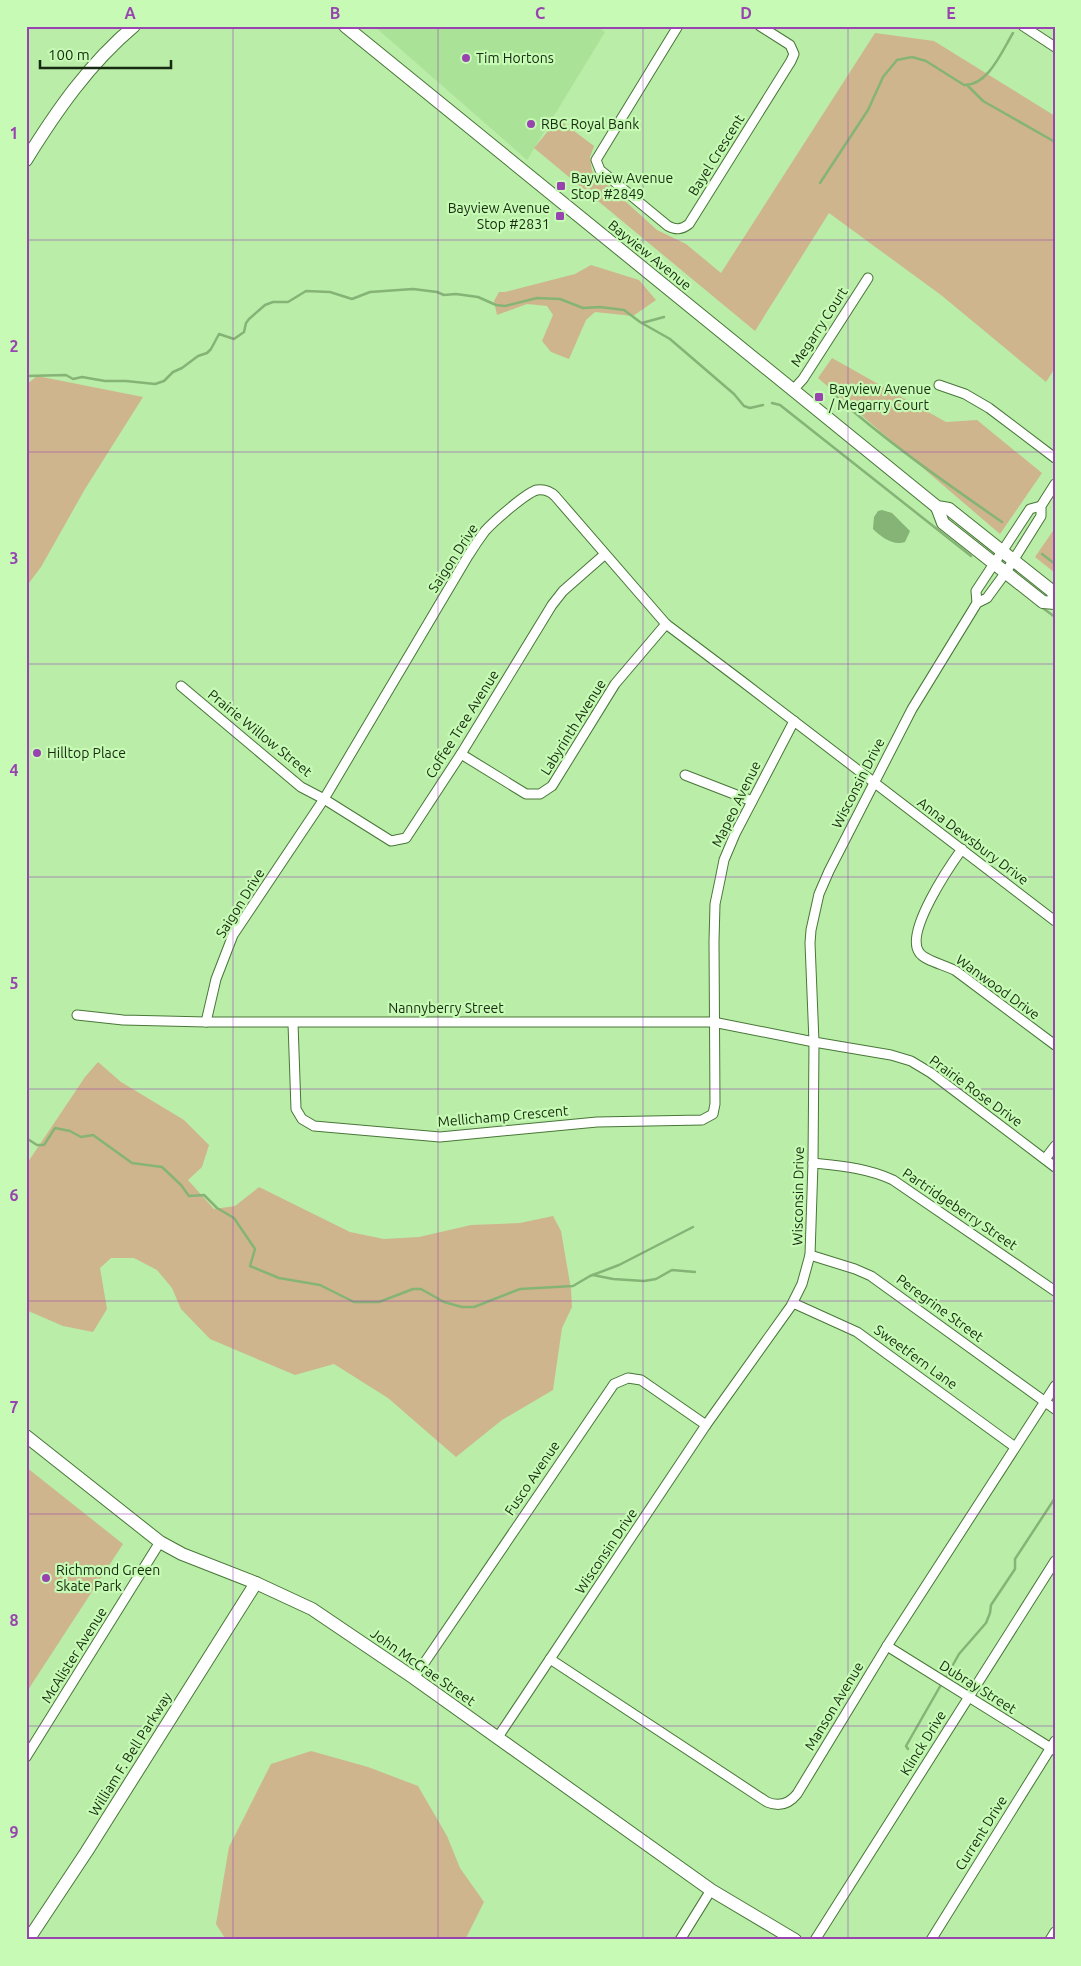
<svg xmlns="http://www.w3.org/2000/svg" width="1081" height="1966" font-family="Ubuntu,sans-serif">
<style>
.built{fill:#aae397}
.green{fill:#cfb58d}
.water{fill:#85b476}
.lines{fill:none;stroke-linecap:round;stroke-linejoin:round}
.stream{stroke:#85b476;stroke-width:2.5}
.street-casing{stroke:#487737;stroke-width:11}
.secondary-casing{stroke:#487737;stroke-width:14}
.street{stroke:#fff;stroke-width:9}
.secondary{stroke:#fff;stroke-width:12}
.grid{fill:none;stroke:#9843b0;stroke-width:1;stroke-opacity:0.55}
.poi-dot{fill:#9843b0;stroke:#c6fab5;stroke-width:2}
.labels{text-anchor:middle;stroke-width:4.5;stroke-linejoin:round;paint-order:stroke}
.poi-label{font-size:14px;fill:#172b10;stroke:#c6fab5;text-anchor:start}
.street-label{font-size:14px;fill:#172b10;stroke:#c6fab5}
.neatline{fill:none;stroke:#9843b0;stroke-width:2}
.grid-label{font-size:16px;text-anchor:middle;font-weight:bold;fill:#9843b0}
</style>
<rect width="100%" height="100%" fill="#b9eda8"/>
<polygon class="built" points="374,26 597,26 605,32 527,160"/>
<g class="green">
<polygon points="875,33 934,41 1055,116 1055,368 1046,382 941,295 829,213 755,331 534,148 558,119 594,146 590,157 592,171 657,230 686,244 721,273"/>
<polygon points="591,265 639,280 656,300 633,316 595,312 586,320 569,359 551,352 542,341 553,315 547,306 527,304 497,315 494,301 499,292 505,292 575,274"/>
<polygon points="832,358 946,422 977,420 1042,473 1000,534 818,378"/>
<polygon points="37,376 143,397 85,489 41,567 26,587 26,385"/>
<polygon points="1055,528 1055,573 1035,557"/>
<polygon points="98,1062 121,1082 184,1120 209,1145 202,1167 188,1180 214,1209 235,1206 259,1187 350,1232 384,1239 419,1237 471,1225 520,1223 553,1216 561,1231 571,1289 572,1307 562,1328 553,1390 502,1420 456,1457 388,1398 334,1364 295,1375 210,1339 181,1309 172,1288 157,1270 134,1258 111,1258 100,1268 107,1309 93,1332 63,1326 26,1310 26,1165 85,1077"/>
<polygon points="26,1467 123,1544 26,1693"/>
<polygon points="311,1751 368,1767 418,1786 447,1836 460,1868 484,1902 465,1940 226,1940 216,1924 229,1847 271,1764"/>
</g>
<path class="water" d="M882,510L892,513L910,531L905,542C893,546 881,537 873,529L874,517L878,511Z"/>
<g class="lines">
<g class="stream">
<polyline points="967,85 983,101 1055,142"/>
<path d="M820,183L868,110L883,77L897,60L912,57L926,61L964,85C988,86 1002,51 1013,33"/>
<polyline points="642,323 664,317"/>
<polyline points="26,376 66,375 73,379 82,377 105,381 126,381 155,384 164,381 173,372 182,368 198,356 207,353 211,349 219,334 234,339 244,332 246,323 249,319 265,305 273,302 288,302 306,291 330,292 352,299 370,292 413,289 437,292 444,295 456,294 478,297 496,305 505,306 537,298 560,299 583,308 600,307 624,310 640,322 670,339 734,394 744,406 750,408 763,405"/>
<path d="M831,392C884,440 943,481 1002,522"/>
<polyline points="772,403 780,405 971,556"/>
<polyline points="1042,554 1055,564"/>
<polyline points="1040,606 1055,617"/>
<polyline points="26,1138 37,1145 44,1145 55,1128 70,1131 81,1137 93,1135 132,1163 162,1167 181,1185 189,1196 204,1195 217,1208 234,1218 255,1249 250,1266 279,1278 320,1285 354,1302 379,1302 413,1289 421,1289 444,1302 462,1307 474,1307 520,1289 573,1286 590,1276 619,1265 693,1227"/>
<polyline points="593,1275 613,1279 644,1281 656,1279 672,1270 695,1272"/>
<polyline points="945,1679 959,1654 986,1623 990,1613 991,1605 1015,1569 1015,1559 1055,1498"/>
<polyline points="908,1749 906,1746 942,1683"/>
</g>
<g class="street-casing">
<g id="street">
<path d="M678,26L596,160L600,170L605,174L668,226C676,230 681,230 689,224L791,61L794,54L790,45L760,26"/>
<polyline points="1023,26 1055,47"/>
<polyline points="939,385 965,394 989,408 1055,458"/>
<polyline points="793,390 803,379 868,278"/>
<polyline points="977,603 976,591 1030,509 1041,506"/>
<polyline points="181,686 301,787 324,799 391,841 406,838 461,754 552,605 563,591 604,555"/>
<polyline points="461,754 526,794 540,794 552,786 615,684 666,624"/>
<polyline points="685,775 752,801"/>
<path d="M962,849C949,867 905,932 919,952C924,961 946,965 956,971L1055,1045"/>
<polyline points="77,1015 123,1020 206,1022 713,1022 814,1042 891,1055 911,1061 931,1073 1055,1167"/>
<path d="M206,1022L216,979L233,935L324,799L468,556C473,548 479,539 485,531C493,522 527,492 537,490C544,489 550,491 555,496L666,624L743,682L1055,921"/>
<polyline points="293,1023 296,1109 302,1119 314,1126 440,1137 597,1122 702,1120 713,1114 715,1104 714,941 715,904 720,880 724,860 735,834 794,721"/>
<polyline points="1045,1159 1055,1146"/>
<path d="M813,1163C841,1166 867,1168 893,1180L1055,1291"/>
<polyline points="810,1255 855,1269 871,1276 1055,1409"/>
<polyline points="793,1303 857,1332 1015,1447"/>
<polyline points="887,1646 1054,1750"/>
<path d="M550,1659L767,1802C779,1807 789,1804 797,1794L887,1646L1055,1386"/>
<polyline points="414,1678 614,1384 628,1378 641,1380 706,1425"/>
<polyline points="498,1737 706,1425 791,1306 802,1284 810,1255 813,1163 814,1042 810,943 811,930 819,894 829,871 912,709 977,603 987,598 1006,572 1041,516 1041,506 1055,484"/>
<polyline points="26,1757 160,1542"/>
<polyline points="680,1940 711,1890"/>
<polyline points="815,1940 1055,1561"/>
<polyline points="931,1940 1055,1741"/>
<polyline points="1050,1940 1055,1932"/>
</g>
</g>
<g class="secondary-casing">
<g id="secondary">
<polyline points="345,26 937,507 949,509 1052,591 1055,597"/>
<path d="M26,160C57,110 89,64 134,26"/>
<polyline points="937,507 943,523 1043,602 1055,603"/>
<polyline points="26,1436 160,1542 182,1554 256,1583 312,1609 414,1678 711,1890 795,1940"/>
<polyline points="28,1940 87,1851 256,1583"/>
</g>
</g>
<use href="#street" class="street"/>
<use href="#secondary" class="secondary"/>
</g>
<path class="grid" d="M233,26V1940M438,26V1940M643,26V1940M848,26V1940M26,240H1055M26,452H1055M26,664H1055M26,877H1055M26,1089H1055M26,1301H1055M26,1514H1055M26,1726H1055"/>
<g class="poi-dot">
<circle cx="466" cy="58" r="5"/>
<circle cx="531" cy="124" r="5"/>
<rect x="556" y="181" width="10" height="10" rx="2.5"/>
<rect x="555" y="211" width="10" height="10" rx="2.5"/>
<rect x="814" y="392" width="10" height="10" rx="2.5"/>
<circle cx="37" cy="753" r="5"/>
<circle cx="46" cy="1578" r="5"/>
</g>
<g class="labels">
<g class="poi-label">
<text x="476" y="63">Tim Hortons</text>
<text x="541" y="129">RBC Royal Bank</text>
<text x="571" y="183">Bayview Avenue<tspan x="571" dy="16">Stop #2849</tspan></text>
<text x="550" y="213" text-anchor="end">Bayview Avenue<tspan x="550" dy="16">Stop #2831</tspan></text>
<text x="829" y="394">Bayview Avenue<tspan x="829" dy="16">/ Megarry Court</tspan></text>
<text x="47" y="758">Hilltop Place</text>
<text x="56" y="1575">Richmond Green<tspan x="56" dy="16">Skate Park</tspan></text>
</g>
<g class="street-label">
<text transform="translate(716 155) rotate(-58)" y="5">Bayel Crescent</text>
<text transform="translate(650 255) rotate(39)" y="5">Bayview Avenue</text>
<text transform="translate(819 327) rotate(-57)" y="5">Megarry Court</text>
<text transform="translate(453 558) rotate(-57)" y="5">Saigon Drive</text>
<text transform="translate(462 724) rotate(-58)" y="5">Coffee Tree Avenue</text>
<text transform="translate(573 727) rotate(-58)" y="5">Labyrinth Avenue</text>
<text transform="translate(260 733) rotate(39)" y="5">Prairie Willow Street</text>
<text transform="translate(858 783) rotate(-63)" y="5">Wisconsin Drive</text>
<text transform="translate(736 804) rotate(-64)" y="5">Mapeo Avenue</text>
<text transform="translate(973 841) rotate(37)" y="5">Anna Dewsbury Drive</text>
<text transform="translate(240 903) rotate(-58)" y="5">Saigon Drive</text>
<text transform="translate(998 987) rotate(36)" y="5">Wanwood Drive</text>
<text x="446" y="1013">Nannyberry Street</text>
<text transform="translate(976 1091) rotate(36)" y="5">Prairie Rose Drive</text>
<text transform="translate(503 1116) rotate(-5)" y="5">Mellichamp Crescent</text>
<text transform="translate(798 1196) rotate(-89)" y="5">Wisconsin Drive</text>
<text transform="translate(960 1209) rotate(34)" y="5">Partridgeberry Street</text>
<text transform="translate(940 1308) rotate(36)" y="5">Peregrine Street</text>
<text transform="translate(916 1357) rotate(36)" y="5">Sweetfern Lane</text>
<text transform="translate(532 1478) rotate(-56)" y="5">Fusco Avenue</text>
<text transform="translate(606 1551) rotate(-56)" y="5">Wisconsin Drive</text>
<text transform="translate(74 1655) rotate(-58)" y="5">McAlister Avenue</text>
<text transform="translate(423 1667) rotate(35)" y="5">John McCrae Street</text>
<text transform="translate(978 1687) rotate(32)" y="5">Dubray Street</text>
<text transform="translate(834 1706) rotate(-59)" y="5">Manson Avenue</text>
<text transform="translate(923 1743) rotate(-58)" y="5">Klinck Drive</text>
<text transform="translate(130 1754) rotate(-58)" y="5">William F. Bell Parkway</text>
<text transform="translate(981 1833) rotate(-58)" y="5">Current Drive</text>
</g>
</g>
<rect width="1081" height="1966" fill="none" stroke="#c6fab5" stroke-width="55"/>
<path d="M40 60v8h131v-8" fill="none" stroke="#172b10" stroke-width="2.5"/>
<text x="48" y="60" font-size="15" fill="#172b10" stroke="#c6fab5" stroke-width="4" paint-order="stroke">100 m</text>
<rect x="28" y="28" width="1026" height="1910" class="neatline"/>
<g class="grid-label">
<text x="130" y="19">A</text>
<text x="335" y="19">B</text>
<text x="540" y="19">C</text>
<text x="746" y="19">D</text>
<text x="951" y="19">E</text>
<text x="14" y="139">1</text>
<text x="14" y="352">2</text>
<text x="14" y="564">3</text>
<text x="14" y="776">4</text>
<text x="14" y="989">5</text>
<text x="14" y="1201">6</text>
<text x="14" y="1413">7</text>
<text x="14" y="1626">8</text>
<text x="14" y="1838">9</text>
</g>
</svg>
